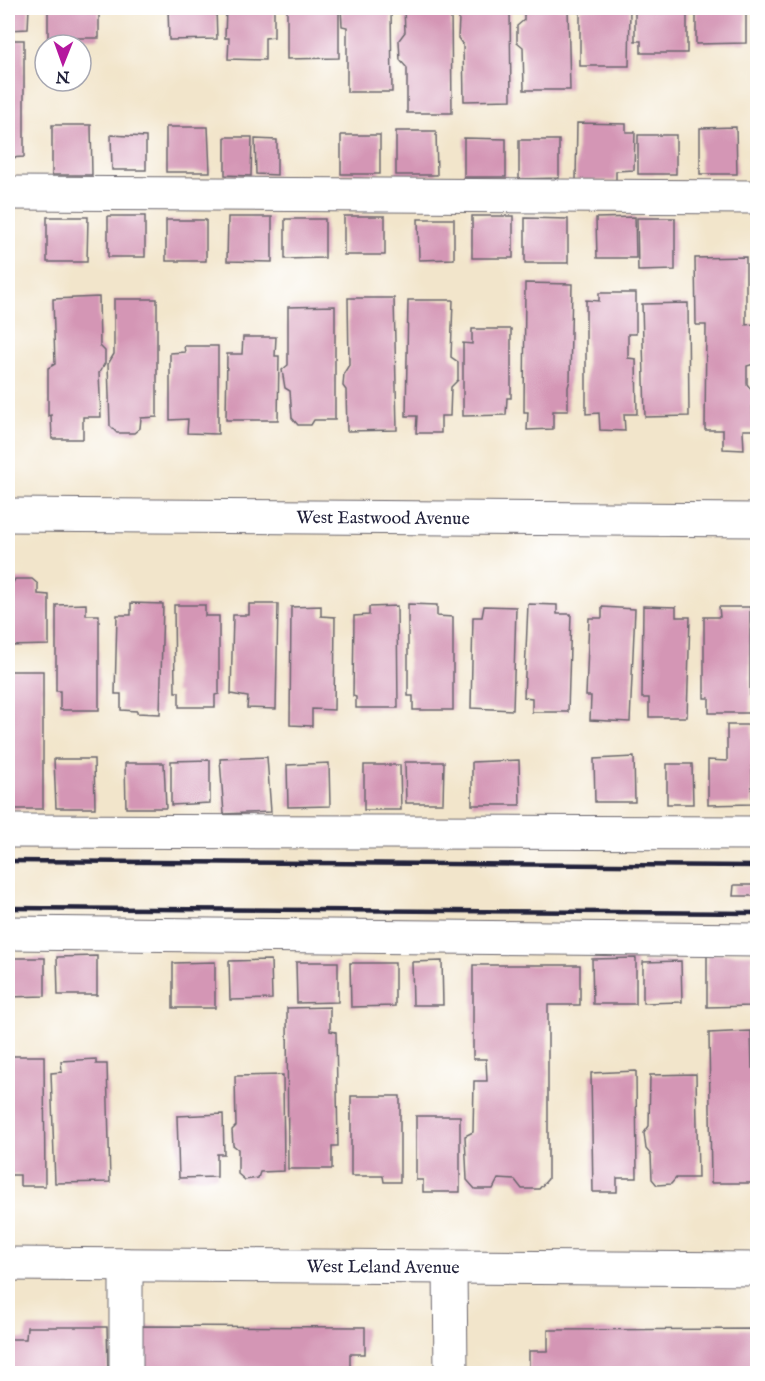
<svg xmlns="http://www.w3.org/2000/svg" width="765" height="1381" font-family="'IM FELL English',serif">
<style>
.building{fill:#d496b5}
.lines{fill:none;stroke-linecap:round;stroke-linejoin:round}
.minor-casing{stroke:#6b666d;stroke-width:35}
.minor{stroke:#fff;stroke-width:33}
.rail{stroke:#22223b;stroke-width:4.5}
.labels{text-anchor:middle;stroke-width:4.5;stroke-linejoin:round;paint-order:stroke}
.street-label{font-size:18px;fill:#22223b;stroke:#fff}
</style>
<rect width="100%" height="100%" fill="#fff"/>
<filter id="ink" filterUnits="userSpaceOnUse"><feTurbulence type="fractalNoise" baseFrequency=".0167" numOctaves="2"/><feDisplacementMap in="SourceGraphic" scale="12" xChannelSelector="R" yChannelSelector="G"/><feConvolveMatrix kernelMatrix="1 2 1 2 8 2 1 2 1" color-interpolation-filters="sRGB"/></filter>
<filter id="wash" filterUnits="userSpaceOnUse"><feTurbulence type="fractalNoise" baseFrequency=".008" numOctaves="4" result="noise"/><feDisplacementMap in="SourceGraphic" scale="24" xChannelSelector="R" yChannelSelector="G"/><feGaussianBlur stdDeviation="1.35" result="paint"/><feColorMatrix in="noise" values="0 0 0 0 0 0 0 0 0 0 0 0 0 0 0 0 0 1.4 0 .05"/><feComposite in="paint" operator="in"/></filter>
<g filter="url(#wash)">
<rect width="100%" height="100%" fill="#f2e5cb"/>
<g id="blocks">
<g class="building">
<polygon points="8,8 29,8 28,29 8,30"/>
<rect x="48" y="8" width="51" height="30"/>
<polygon points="168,8 216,8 217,39 169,40"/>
<polygon points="226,8 274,8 274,37 265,38 265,60 228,59 229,38 225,38"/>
<polygon points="287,8 339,8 339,58 287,59"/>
<polygon points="341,8 391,8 392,92 347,92 347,27 342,26"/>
<polygon points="404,8 451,8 452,113 407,113 407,68 400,60 399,40 405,32"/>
<polygon points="464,8 510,8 511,100 464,101 463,45 458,38 459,18 464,13"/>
<polygon points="524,8 568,8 570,90 524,90 523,47 517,42 517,26 524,20"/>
<polygon points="580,8 630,8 629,66 580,66"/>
<polygon points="635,8 687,8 687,53 641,53 641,41 635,41"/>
<polygon points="696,8 746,8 746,43 696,44"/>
<polygon points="8,40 24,40 24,157 8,158"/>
<polygon points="577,123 626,124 626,132 635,132 634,170 616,171 616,181 576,180"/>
<polygon points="52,125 91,125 92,175 52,175"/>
<polygon points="166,127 208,127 210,172 166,172"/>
<polygon points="736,127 737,174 700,174 700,128"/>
<polygon points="396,131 436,131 437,175 396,175"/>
<polygon points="111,135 146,137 146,170 112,170"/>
<rect x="341" y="135" width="39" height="39"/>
<rect x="638" y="135" width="38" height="39"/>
<polygon points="225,137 252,137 251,176 225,175"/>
<polygon points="464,138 506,139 506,177 464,177"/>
<polygon points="255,139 277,140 277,175 256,174"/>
<polygon points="519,140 559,140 559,178 519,179"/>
<rect x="108" y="216" width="37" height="41"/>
<rect x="344" y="216" width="41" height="39"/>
<rect x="472" y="216" width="41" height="42"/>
<polygon points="47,217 88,217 87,262 47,262"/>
<polygon points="228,217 272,217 272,262 227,261"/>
<polygon points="635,217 636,258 597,258 596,218"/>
<polygon points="525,218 568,219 568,263 525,263"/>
<polygon points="637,218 675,218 675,270 638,271"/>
<polygon points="285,219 325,219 325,258 285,259"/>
<polygon points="418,219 454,219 454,259 419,260"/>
<rect x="166" y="220" width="40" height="41"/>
<polygon points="746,257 746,325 754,324 754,364 747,366 747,384 752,391 753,430 743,430 744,450 723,449 723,430 705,430 706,325 696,325 695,258"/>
<polygon points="525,283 572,284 570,380 568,387 568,411 553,411 553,429 527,430 528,412 524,412"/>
<polygon points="599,293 636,293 636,334 628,334 628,358 636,359 637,414 624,414 625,431 600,430 599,413 586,414 586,300 599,301"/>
<polygon points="99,297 100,346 105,351 105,363 99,373 101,417 83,417 83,439 52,439 51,415 48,416 48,368 55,364 53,299"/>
<polygon points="348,298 394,298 397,430 347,431 346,390 343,386 344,373 349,365"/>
<polygon points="114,299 157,299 157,417 141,418 140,428 134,433 117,433 110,426 108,364 114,354"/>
<polygon points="408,300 453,300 451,357 458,362 458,380 451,387 450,416 441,416 441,433 416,433 417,416 406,416"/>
<polygon points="688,303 689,416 645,417 642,304"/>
<polygon points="335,306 335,420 314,420 311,425 298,425 292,418 290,391 285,388 282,370 288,365 288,307"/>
<polygon points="472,329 511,329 511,398 507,398 506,415 463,416 463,343 472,344"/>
<polygon points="243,337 276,337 275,356 279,356 278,420 226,420 227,354 242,354"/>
<polygon points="184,346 218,346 218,434 187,433 188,419 170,420 170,353 185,352"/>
<polygon points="15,579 32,579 38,584 38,594 49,595 49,645 8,646 8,591"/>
<polygon points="131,603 163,604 160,714 137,713 137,711 121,710 121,694 115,694 117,615 131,615"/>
<polygon points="86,604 86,615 99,615 99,710 60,710 60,691 56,691 56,605"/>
<polygon points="249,604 278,604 276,709 247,708 248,697 231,694 233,615 249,615"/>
<polygon points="408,604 437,605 437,616 453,617 453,710 413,710 413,696 408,696"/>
<polygon points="528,604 557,605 557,614 571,614 568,712 532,712 532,698 524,697"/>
<polygon points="174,605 205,605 205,616 219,616 219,694 215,695 215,707 179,707 179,692 175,692"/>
<polygon points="321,606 321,616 335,617 334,710 312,709 312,726 290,725 291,607"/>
<polygon points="397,606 398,708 356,708 356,697 353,696 354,616 369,615 369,607"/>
<polygon points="484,606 516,607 513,710 471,708 473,617 482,617"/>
<polygon points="643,606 676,607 676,617 690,617 687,717 649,717 649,698 642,698"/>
<polygon points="602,607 635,609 630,722 590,720 591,696 586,696 589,618 602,618"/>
<polygon points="719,607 750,607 750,713 709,713 709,698 704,698 704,617 720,617"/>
<rect x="8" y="671" width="35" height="138"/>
<polygon points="727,725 752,725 752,804 708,805 708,760 727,761"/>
<polygon points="267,757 271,812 224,814 220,759"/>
<polygon points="634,757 635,802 595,802 594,759"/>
<polygon points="54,759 94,759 95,808 56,808"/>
<polygon points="210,760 210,803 171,805 171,761"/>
<polygon points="519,760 520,805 472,805 472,762"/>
<polygon points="405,762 444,762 443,803 406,803"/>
<polygon points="125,763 164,763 166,808 126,808"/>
<polygon points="329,763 330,806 288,807 287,765"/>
<polygon points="667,764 692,764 693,804 667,804"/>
<polygon points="364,765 400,765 401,810 364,810"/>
<polygon points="734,885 758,885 758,896 733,896"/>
<polygon points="707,954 752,954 753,1006 707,1007"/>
<polygon points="97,956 97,995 58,995 57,957"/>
<polygon points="8,958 45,958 45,996 8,997"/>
<polygon points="636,958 636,1004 593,1004 592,959"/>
<polygon points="271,960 272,999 230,1000 229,961"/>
<polygon points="442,961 443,1005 413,1005 412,962"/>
<polygon points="681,961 682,1002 643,1003 643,962"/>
<polygon points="215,962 215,1008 173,1008 173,963"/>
<polygon points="296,962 338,962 338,1002 297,1003"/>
<polygon points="350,963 395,963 395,1006 351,1007"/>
<polygon points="473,965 580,965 580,1005 548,1005 548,1179 539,1189 522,1189 515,1180 498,1179 493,1189 475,1189 467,1180 465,1136 473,1132 474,1081 487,1081 486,1059 473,1059"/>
<polygon points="330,1007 330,1031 336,1032 338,1146 332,1146 332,1169 288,1169 287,1008"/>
<polygon points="751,1031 752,1068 758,1069 758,1183 711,1183 709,1033"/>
<polygon points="8,1048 11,1048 11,1056 44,1056 45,1186 20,1186 20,1175 8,1175"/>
<polygon points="96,1059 96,1064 107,1064 110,1182 55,1183 51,1073 62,1072 61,1061"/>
<polygon points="636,1071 637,1178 617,1178 617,1192 593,1192 591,1073"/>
<polygon points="696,1074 698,1178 676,1178 671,1184 657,1185 652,1179 651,1155 646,1149 644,1133 649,1126 650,1075"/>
<polygon points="283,1075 284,1171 260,1172 258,1178 245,1180 238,1174 238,1149 233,1145 232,1130 236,1126 235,1076"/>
<polygon points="351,1096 400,1096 400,1182 384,1182 383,1176 351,1176"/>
<polygon points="223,1114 224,1154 217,1154 217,1177 179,1178 177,1116"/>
<polygon points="416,1116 460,1116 460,1192 423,1192 423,1180 416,1180"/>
<polygon points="142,1326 365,1327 365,1354 350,1354 350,1374 141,1374"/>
<polygon points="27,1327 107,1327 108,1374 8,1374 8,1339 26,1339"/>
<polygon points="758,1329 758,1374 529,1374 529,1351 548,1351 548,1330"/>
</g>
</g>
</g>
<g filter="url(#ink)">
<use href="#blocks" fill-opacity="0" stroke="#6b666d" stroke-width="1.5"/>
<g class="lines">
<g class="minor-casing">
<g id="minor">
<polyline points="8,193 758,197"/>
<path id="s1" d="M8,515L758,520"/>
<polyline points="8,831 758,833"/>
<polyline points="8,933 758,940"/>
<path id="s2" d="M8,1264L758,1269"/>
<polyline points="126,1265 126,1374"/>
<polyline points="450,1267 451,1374"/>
</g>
</g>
<use href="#minor" class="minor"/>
<g class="rail">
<polyline points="8,861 758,866"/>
<polyline points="8,908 758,913"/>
</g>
</g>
</g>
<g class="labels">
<g class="street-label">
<text dy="6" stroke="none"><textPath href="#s1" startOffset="375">West Eastwood Avenue</textPath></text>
<text dy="6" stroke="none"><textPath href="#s2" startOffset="375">West Leland Avenue</textPath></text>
</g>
</g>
<rect width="765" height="1381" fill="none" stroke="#fff" stroke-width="30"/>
<g transform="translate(63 63) rotate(181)"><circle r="28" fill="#ffffff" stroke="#a7a7b1" stroke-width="1.5"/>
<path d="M0-4.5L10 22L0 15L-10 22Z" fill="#b5179e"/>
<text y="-9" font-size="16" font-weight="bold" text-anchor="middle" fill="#22223b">N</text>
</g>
</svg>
